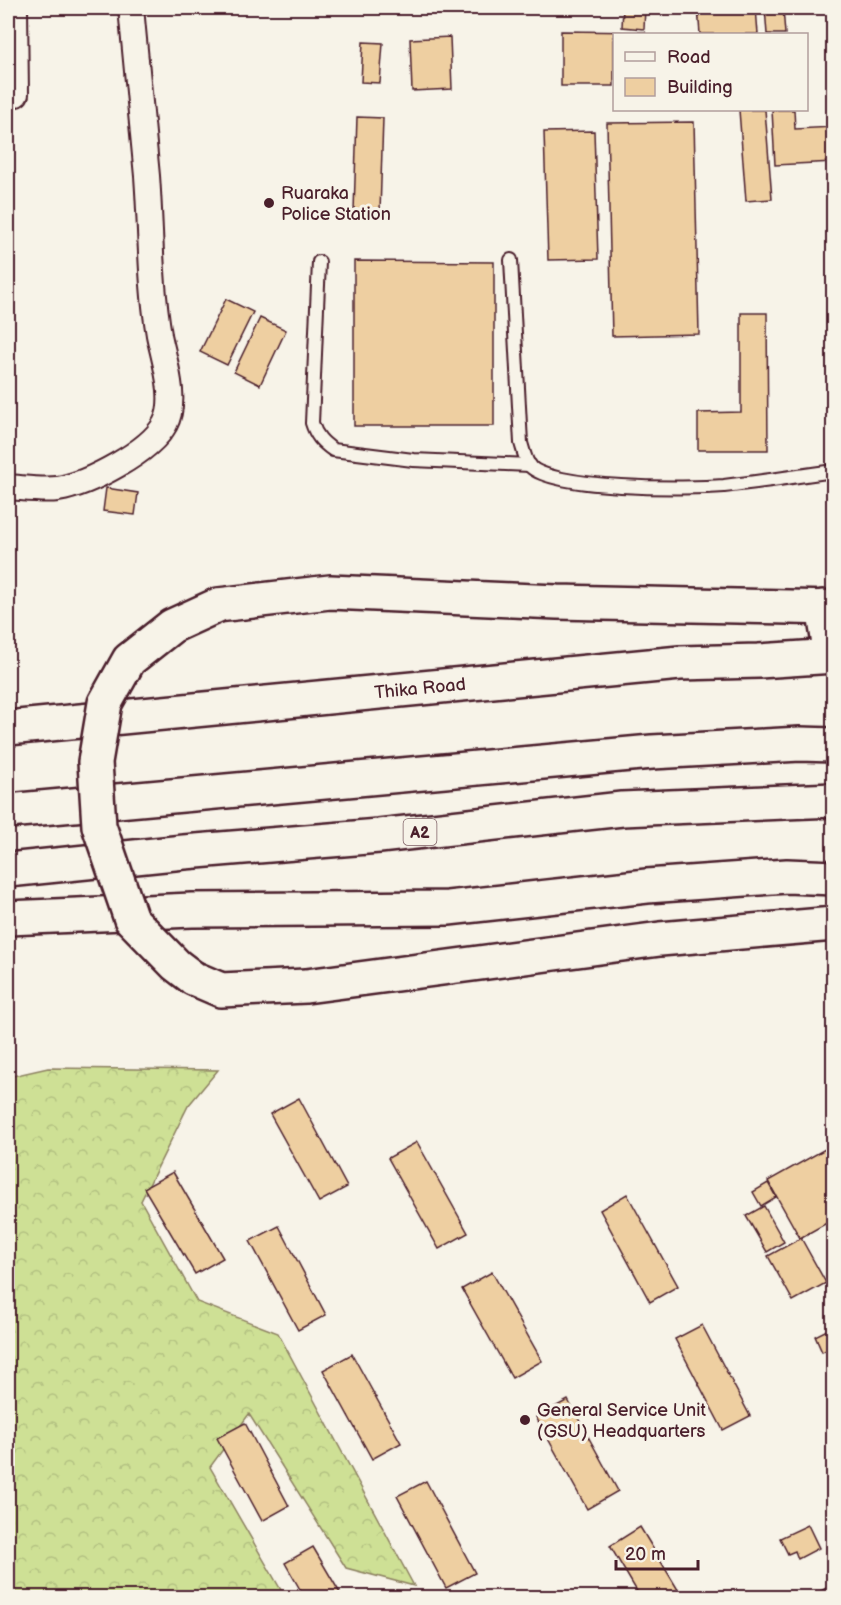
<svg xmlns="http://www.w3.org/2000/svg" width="841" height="1605" font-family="'Balsamiq Sans',sans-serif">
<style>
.forest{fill:url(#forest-crowns);stroke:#8c8060;stroke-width:1.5}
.building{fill:#eecfa1;stroke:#4a1f2b;stroke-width:1.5}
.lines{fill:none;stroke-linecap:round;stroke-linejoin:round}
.lane-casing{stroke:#4a1f2b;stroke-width:16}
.street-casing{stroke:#4a1f2b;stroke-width:28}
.secondary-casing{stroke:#4a1f2b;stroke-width:38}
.primary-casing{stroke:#4a1f2b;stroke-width:38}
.highway-casing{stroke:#4a1f2b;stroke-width:38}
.lane{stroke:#f7f3e8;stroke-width:12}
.street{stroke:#f7f3e8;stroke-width:24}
.secondary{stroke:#f7f3e8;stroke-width:33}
.primary{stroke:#f7f3e8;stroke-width:33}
.highway{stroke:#f7f3e8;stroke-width:33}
.primary-bridge-casing{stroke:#4a1f2b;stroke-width:38;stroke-linecap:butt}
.primary-bridge{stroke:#f7f3e8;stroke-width:33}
.poi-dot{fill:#4a1f2b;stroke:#f7f3e8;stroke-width:2}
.labels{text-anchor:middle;stroke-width:6;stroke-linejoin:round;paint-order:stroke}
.shield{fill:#f7f3e8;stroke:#7e5f64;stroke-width:1.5}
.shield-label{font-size:16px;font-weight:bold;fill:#4a1f2b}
.poi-label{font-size:18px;fill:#4a1f2b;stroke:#f7f3e8;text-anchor:start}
.street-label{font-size:18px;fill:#4a1f2b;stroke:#f7f3e8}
</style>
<defs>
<pattern id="forest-crowns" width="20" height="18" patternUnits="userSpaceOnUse" patternTransform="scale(1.5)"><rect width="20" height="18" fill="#cee095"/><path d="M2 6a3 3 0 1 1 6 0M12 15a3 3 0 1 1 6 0" fill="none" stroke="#b2c081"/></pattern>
</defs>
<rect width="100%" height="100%" fill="#f7f3e8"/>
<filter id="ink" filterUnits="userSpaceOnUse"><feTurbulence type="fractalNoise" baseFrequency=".0167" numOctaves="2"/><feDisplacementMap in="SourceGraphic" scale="12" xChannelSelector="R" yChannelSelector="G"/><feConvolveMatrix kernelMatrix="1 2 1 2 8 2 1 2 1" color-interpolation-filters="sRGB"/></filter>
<g filter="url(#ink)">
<polygon class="forest" points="48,1068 218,1070 188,1106 141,1201 197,1302 278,1333 414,1586 346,1568 249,1414 210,1467 285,1597 8,1597 8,1077"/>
<g class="building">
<polygon points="623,8 645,8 644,29 622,27"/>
<polygon points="698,8 756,8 758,34 700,34"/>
<polygon points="765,8 783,8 785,34 767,34"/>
<polygon points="561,31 645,32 646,34 614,34 614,86 561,86"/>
<polygon points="450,37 452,89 412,91 410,39"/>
<polygon points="363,42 383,43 380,83 361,82"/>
<polygon points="739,110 765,110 772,199 746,201"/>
<polygon points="772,110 794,110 795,129 834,127 834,162 775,165"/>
<polygon points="357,117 383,118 380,212 354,211"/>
<polygon points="694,122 699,334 612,336 607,123"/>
<polygon points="594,131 598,259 548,260 544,132"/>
<polygon points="354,261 494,262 494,426 354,426"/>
<polygon points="226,299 253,312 227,365 200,352"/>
<polygon points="741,313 767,313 768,450 698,450 698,413 741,412"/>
<polygon points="260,318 286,330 260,385 234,372"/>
<polygon points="106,488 138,493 135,515 103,511"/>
<polygon points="299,1098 347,1187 319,1202 270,1114"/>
<polygon points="417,1142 468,1233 439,1249 388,1158"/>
<polygon points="834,1144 834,1219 800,1238 768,1181"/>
<polygon points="173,1172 223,1258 195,1274 144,1188"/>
<polygon points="768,1183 776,1197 761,1206 753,1192"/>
<polygon points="627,1194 678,1286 650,1302 600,1210"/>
<polygon points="764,1206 784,1242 767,1252 746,1216"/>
<polygon points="279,1226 326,1315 298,1330 250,1241"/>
<polygon points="801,1238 826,1283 793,1301 768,1256"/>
<polygon points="492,1272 542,1361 512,1378 462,1289"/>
<polygon points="834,1278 834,1295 826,1282"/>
<polygon points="702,1325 750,1416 723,1430 675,1339"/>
<polygon points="829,1329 834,1338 834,1347 822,1352 815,1336"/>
<polygon points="352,1354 401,1443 372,1459 323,1370"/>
<polygon points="568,1400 618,1491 587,1509 536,1417"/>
<polygon points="245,1423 289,1506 262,1521 217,1438"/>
<polygon points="426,1481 475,1573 446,1588 397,1496"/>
<polygon points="808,1525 819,1548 798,1559 795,1551 788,1554 780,1538"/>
<polygon points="640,1527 683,1598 641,1598 610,1546"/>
<polygon points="313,1547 343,1598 305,1598 285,1563"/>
</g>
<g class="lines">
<g class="lane-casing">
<g id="lane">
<path d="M511,260L521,443C523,449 525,459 529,465C549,490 690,489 724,486C760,482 797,476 834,471"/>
<path d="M319,262L312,423C316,436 322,442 333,450L413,460L530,465"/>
<polyline points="823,1598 834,1592"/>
</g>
</g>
<g class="street-casing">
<g id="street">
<polyline points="15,8 16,94"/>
<path d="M8,487C24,488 41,491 58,489C88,484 150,452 165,424C178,400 164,360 159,335C150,282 151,229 147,176C142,120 136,64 131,8"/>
</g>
</g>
<g class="secondary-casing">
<g id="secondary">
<path id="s1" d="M8,728L680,663L759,661L834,656"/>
<polyline points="8,918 192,910 448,908 647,886 787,876 834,878"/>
</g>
</g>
<g class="primary-casing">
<g id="primary">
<polyline points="218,605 330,592 557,602 834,608"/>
<polyline points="823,607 831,656"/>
<polyline points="193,978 221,990 306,986 660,939 834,924"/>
</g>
</g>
<g class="highway-casing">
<g id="highway">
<polyline points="8,811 652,752 800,744 834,745"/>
<polyline points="8,870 184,852 379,836 622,809 834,800"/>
</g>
</g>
<use href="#lane" class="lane"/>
<use href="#street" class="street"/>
<use href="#secondary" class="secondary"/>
<use href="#primary" class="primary"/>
<use href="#highway" class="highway"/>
<g class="primary-bridge-casing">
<polyline id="primary-bridge" points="193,978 176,965 131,919 99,826 95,762 105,703 129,660 172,626 218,605"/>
</g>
<use href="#primary-bridge" class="primary-bridge"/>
</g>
</g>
<g class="poi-dot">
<circle cx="269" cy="203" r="6"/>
<circle cx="525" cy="1420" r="6"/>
</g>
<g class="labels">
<rect class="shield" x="403.5" y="819" width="33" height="26" rx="4.5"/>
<g class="shield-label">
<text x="420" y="838">A2</text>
</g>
<g class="poi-label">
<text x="281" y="199">Ruaraka<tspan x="281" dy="21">Police Station</tspan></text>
<text x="537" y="1416">General Service Unit<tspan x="537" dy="21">(GSU) Headquarters</tspan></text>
</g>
<g class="street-label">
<text dy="6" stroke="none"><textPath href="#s1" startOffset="414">Thika Road</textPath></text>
</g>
</g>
<rect width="841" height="1605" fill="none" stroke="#f7f3e8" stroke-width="30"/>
<rect x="15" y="15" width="811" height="1575" fill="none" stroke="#4a1f2b" stroke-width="2" filter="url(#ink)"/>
<rect x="613" y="33" width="195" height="78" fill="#f7f3e8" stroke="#b29e9c" stroke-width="1.5"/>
<rect x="625" y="52" width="30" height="9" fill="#f7f3e8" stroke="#b29e9c" stroke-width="1.5"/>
<text x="667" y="63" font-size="18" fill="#4a1f2b">Road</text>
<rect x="625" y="78" width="30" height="18" fill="#eecfa1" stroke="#b29e9c" stroke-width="1.5"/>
<text x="667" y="93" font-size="18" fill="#4a1f2b">Building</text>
<path d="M616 1560v9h82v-9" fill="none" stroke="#4a1f2b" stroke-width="3"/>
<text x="625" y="1560" font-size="18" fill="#4a1f2b" stroke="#f7f3e8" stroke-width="4.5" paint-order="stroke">20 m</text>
</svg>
